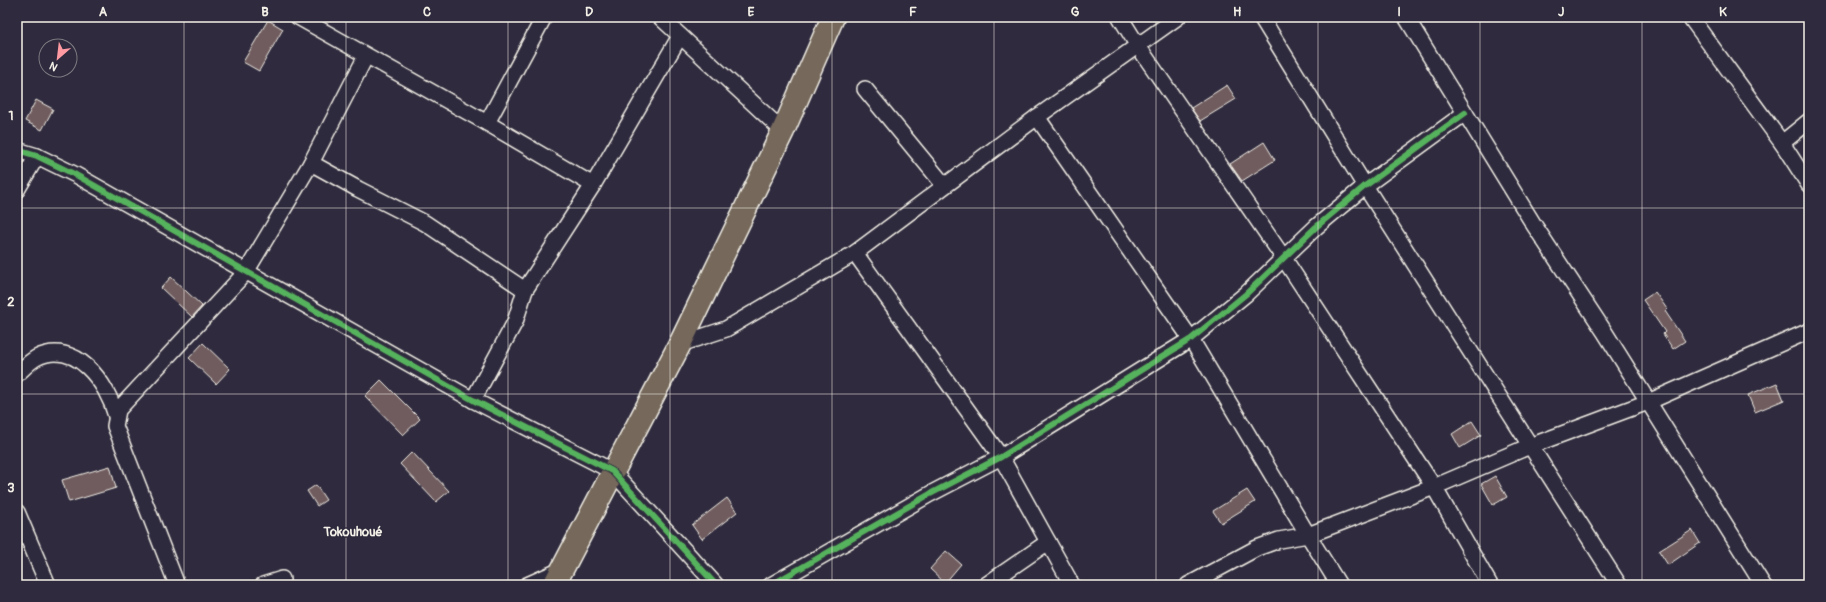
<svg xmlns="http://www.w3.org/2000/svg" width="1826" height="602" font-family="Pangolin,sans-serif">
<style>
.building{fill:#705b5e;stroke:#f4f1e8}
.lines{fill:none;stroke-linecap:round;stroke-linejoin:round}
.minor-casing{stroke:#f4f1e8;stroke-width:18}
.primary-casing{stroke:#f4f1e8;stroke-width:25}
.minor{stroke:#2f2a3d;stroke-width:15}
.primary{stroke:#76695c;stroke-width:22}
.cycleway-casing{stroke:#2f2a3d;stroke-width:8}
.cycleway{stroke:#56b35d;stroke-width:6}
.grid{fill:none;stroke:#f4f1e8;stroke-width:1;stroke-opacity:0.55}
.labels{text-anchor:middle;stroke-width:3;stroke-linejoin:round;paint-order:stroke}
.quarter-label{font-size:13px;font-weight:bold;fill:#f4f1e8;stroke:#2f2a3d}
.neatline{fill:none;stroke:#f4f1e8;stroke-width:1.5}
.grid-label{font-size:13px;text-anchor:middle;font-weight:bold;fill:#f4f1e8}
</style>
<rect width="100%" height="100%" fill="#2f2a3d"/>
<filter id="ink" filterUnits="userSpaceOnUse"><feTurbulence type="fractalNoise" baseFrequency=".025" numOctaves="2"/><feDisplacementMap in="SourceGraphic" scale="8" xChannelSelector="R" yChannelSelector="G"/><feConvolveMatrix kernelMatrix="1 2 1 2 8 2 1 2 1" color-interpolation-filters="sRGB"/></filter>
<g filter="url(#ink)">
<g class="building">
<polygon points="268,20 283,29 259,71 243,62"/>
<polygon points="1227,85 1236,99 1200,121 1191,108"/>
<polygon points="36,100 53,109 42,130 25,121"/>
<polygon points="1264,142 1275,160 1242,181 1230,164"/>
<polygon points="171,277 202,306 192,317 161,288"/>
<polygon points="1655,292 1667,309 1665,311 1685,341 1673,349 1663,334 1665,332 1643,300"/>
<polygon points="203,343 230,369 216,384 189,358"/>
<polygon points="381,380 420,419 403,435 365,396"/>
<polygon points="1777,383 1784,400 1755,412 1748,395"/>
<polygon points="1472,421 1481,435 1460,448 1452,434"/>
<polygon points="412,452 449,491 436,502 400,464"/>
<polygon points="110,466 116,488 69,502 62,480"/>
<polygon points="1495,476 1507,497 1493,505 1481,484"/>
<polygon points="316,485 326,500 317,506 307,491"/>
<polygon points="1247,490 1255,502 1221,523 1213,511"/>
<polygon points="727,498 737,512 702,539 692,525"/>
<polygon points="1692,530 1700,543 1668,565 1659,551"/>
<polygon points="946,551 961,564 945,583 930,569"/>
</g>
<g class="lines">
<g class="minor-casing">
<g id="minor">
<polyline points="298,17 487,123 593,185"/>
<polyline points="660,17 783,131"/>
<polyline points="1120,17 1138,46 1283,257 1434,487 1490,585"/>
<polyline points="1261,17 1365,186 1619,585"/>
<polyline points="1406,17 1534,225 1604,331 1763,585"/>
<polyline points="1690,17 1782,143 1809,185"/>
<polyline points="865,89 944,185"/>
<polyline points="1037,117 1191,339 1308,535 1339,585"/>
<polyline points="487,123 544,17"/>
<polyline points="1782,143 1809,121"/>
<polyline points="17,150 37,156 76,175 473,400 612,471 716,585"/>
<polyline points="311,163 358,189 425,223 525,290"/>
<polyline points="17,190 37,156"/>
<polyline points="855,253 1001,457 1072,585"/>
<polyline points="680,344 726,329 855,253 1037,117 1178,17"/>
<path d="M17,374C23,369 29,362 36,358C76,338 107,383 116,416"/>
<polyline points="473,400 515,322 525,290 593,185 680,36"/>
<polyline points="17,512 48,585"/>
<polyline points="177,585 115,426 118,410 246,272 311,163 366,56"/>
<polyline points="263,585 282,579"/>
<polyline points="527,585 563,569"/>
<polyline points="771,585 930,494 1001,457 1191,339 1246,294 1316,227 1365,186 1465,113"/>
<polyline points="986,585 1048,542"/>
<polyline points="1188,585 1257,548 1279,540 1308,535 1434,487 1530,446 1648,402 1809,331"/>
</g>
</g>
<g class="primary-casing">
<polyline id="primary" points="554,585 680,344 783,131 833,17"/>
</g>
<use href="#minor" class="minor"/>
<use href="#primary" class="primary"/>
<g class="cycleway-casing">
<g id="cycleway">
<polyline points="17,150 37,156 76,175 473,400 612,471 716,585"/>
<polyline points="771,585 930,494 1001,457 1191,339 1246,294 1316,227 1365,186 1465,113"/>
</g>
</g>
<use href="#cycleway" class="cycleway"/>
</g>
</g>
<path class="grid" d="M184,17V585M346,17V585M508,17V585M670,17V585M832,17V585M994,17V585M1156,17V585M1318,17V585M1480,17V585M1642,17V585M17,208H1809M17,394H1809"/>
<g class="labels">
<g class="quarter-label">
<text x="353" y="536">Tokouhoué</text>
</g>
</g>
<rect width="1826" height="602" fill="none" stroke="#2f2a3d" stroke-width="44"/>
<g transform="translate(58 58) rotate(208)"><circle r="19" fill="#2f2a3d" stroke="#7e7a81"/>
<path d="M0-3L7 15L0 10L-7 15Z" fill="#ff9aa2"/>
<text y="-6" font-size="11" font-weight="bold" text-anchor="middle" fill="#f4f1e8">N</text>
</g>
<rect x="22" y="22" width="1782" height="558" class="neatline"/>
<g class="grid-label">
<text x="103" y="16">A</text>
<text x="265" y="16">B</text>
<text x="427" y="16">C</text>
<text x="589" y="16">D</text>
<text x="751" y="16">E</text>
<text x="913" y="16">F</text>
<text x="1075" y="16">G</text>
<text x="1237" y="16">H</text>
<text x="1399" y="16">I</text>
<text x="1561" y="16">J</text>
<text x="1723" y="16">K</text>
<text x="11" y="120">1</text>
<text x="11" y="306">2</text>
<text x="11" y="492">3</text>
</g>
</svg>
